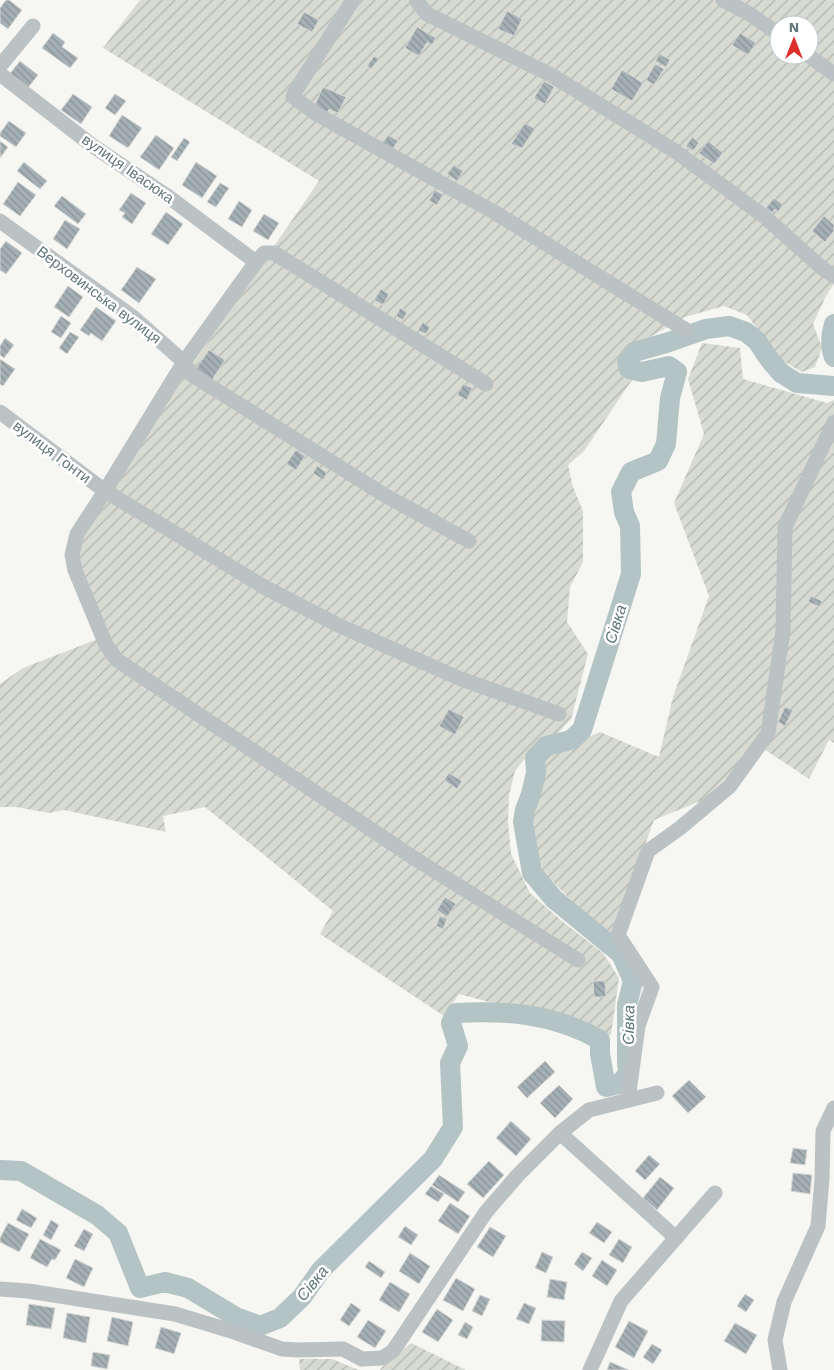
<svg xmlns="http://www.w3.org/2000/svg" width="834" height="1370" font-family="'Work Sans',sans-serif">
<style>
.garden{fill:url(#garden-furrows);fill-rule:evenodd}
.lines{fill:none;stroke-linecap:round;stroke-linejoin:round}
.river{stroke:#b4c4c5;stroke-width:20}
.building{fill:url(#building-back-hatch);stroke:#d8d7d6}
.minor{stroke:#bbc2c3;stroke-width:15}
.labels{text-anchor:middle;stroke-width:5;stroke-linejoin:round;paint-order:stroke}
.street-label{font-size:15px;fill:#62787d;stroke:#fff}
.water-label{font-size:16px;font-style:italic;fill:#5d7778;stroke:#fff}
</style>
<defs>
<pattern id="garden-furrows" width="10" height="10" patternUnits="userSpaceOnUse" patternTransform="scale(1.25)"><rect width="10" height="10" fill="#d7dbd2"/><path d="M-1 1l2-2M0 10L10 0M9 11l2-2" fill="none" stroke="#b2b6b0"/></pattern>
<pattern id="building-back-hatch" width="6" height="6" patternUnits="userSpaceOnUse" patternTransform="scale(1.25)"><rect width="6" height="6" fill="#a4b0b3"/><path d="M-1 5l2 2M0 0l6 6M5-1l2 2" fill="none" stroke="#899497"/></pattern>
</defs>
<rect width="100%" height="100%" fill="#f6f6f3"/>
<g class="garden">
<path d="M140,0H407L409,1L410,0H834V284L826,296L813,324L822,348L815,367L802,372L780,359L747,315L724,306L685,317L650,337L625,351L619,366L632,380L584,451L568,465L573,487L583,511V562L570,587L567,622L588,654L571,719L558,733L535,746L515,771L509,795L508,822L511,854L530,893L563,922L603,953L619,978L611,1035L459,994L444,1016L320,934L333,911L205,807L163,816L166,832L64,810L49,813L16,807H0V684L23,668L103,637L72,562L105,491L319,181L103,48ZM779,25H809V55H779Z"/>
<polygon points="702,343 740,348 743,379 827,403 834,400 834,743 829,740 809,779 755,743 736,769 703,800 654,820 612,936 569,898 537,866 532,810 546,755 600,732 659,757 673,697 709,596 674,503 704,434 688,379"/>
<polygon points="411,1343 466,1370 380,1370 382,1367"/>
<polygon points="299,1359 332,1359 359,1370 300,1370"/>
</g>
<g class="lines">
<g class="river">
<path d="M834,324C831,334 830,347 834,357"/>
<path d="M0,1170L21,1171L97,1215L118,1233L140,1288L165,1282L188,1288L236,1317L260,1326L280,1318L302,1297L321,1270L433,1159L453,1127L450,1063L458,1046L451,1023L456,1013C507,1010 555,1014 600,1040V1054L606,1087L619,1084L628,1074L627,1060V1005L633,981L621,954L554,899L532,873L523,822L525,810L531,794L536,773L535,758L546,746L571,740L582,730L631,574L630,526L624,512L621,492L631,472L658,461L666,444L670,398L677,372L669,366L642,372L629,369L627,361L634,352L666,343L706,329L729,326L746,332L757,341L769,359L781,373L797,383L834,386"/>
</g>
</g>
<g class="building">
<polygon points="6,0 9,0 22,10 8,29 0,23 0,8"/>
<polygon points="507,11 522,19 514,36 498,29"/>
<polygon points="304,12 319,20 312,32 297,24"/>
<polygon points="417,27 436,38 432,45 427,42 419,56 405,48"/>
<polygon points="53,33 65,42 62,47 78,58 70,68 42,48"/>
<polygon points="740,33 756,43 748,55 732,45"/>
<polygon points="660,54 670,60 666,67 655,61"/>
<polygon points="374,56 379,59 371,69 367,66"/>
<polygon points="20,61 38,75 27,89 9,75"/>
<polygon points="655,64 664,69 654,85 646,80"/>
<polygon points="622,70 643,83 632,101 611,89"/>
<polygon points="544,81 554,87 545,104 534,98"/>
<polygon points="323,87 346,97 338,113 329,109 326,115 313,109"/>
<polygon points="73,94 92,107 81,124 61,110"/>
<polygon points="115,94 126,101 115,115 105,108"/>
<polygon points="122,115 142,128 128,148 109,136"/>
<polygon points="9,121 26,133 16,147 0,136 0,133"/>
<polygon points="525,123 535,129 522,148 511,144"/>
<polygon points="156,135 174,148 159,170 140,157"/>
<polygon points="388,135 398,141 392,150 382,144"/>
<polygon points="692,137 699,143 693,151 686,146"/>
<polygon points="184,138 190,142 177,161 171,157"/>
<polygon points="0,141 8,147 0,158"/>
<polygon points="708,141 723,153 714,164 699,153"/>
<polygon points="24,162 47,181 40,189 17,171"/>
<polygon points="196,162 217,176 202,198 182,185"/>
<polygon points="454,165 463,171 457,181 447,174"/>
<polygon points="18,182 36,195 20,216 3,204"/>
<polygon points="220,183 229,188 216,207 207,202"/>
<polygon points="435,190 443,195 437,205 429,201"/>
<polygon points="131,193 146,203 132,224 122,217 125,213 119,210"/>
<polygon points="62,196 86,214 78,224 54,206"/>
<polygon points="774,198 783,205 778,212 775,209 772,213 766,208"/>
<polygon points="239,201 252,210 242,227 228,219"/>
<polygon points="166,212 183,224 168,245 151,234"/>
<polygon points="264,214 279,223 268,240 253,231"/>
<polygon points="824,216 834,225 834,231 825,242 812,231"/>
<polygon points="65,220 80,229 67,249 53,239"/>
<polygon points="6,241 22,253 6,274 0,270 0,249"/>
<polygon points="137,267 156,279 139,303 121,290"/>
<polygon points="68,286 83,297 69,317 54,307"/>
<polygon points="381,289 389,294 383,305 374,300"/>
<polygon points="96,307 116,321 102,341 91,333 89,336 80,330"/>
<polygon points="400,308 407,312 403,320 396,316"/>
<polygon points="61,316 71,323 61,338 51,332"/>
<polygon points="423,322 430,327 426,334 418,330"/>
<polygon points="70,332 79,337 67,354 59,348"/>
<polygon points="5,338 14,345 4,358 0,355 0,346"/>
<polygon points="209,350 225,360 212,380 196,369"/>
<polygon points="0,359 15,369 3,386 0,384"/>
<polygon points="463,384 472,388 467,400 457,395"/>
<polygon points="296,450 305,456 296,470 286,464"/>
<polygon points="317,466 327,473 323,480 313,473"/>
<polygon points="811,596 822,601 820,607 808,602"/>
<polygon points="785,707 793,710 785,726 778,722"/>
<polygon points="449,709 464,717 455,735 439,726"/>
<polygon points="449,773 462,781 457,789 444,780"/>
<polygon points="445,897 456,904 447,917 437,910"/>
<polygon points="440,916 447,919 443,929 436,926"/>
<polygon points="593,981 605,981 606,997 594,997"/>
<polygon points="545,1061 555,1072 527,1098 517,1087"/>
<polygon points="689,1080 706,1097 688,1113 672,1096"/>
<polygon points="559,1085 573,1099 555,1118 540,1103"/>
<polygon points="511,1121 531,1139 516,1156 496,1138"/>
<polygon points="793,1148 807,1150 805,1165 790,1163"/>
<polygon points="649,1155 660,1164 645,1180 635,1171"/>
<polygon points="489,1161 504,1175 483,1198 467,1184"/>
<polygon points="793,1173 812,1175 810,1194 791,1191"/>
<polygon points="439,1175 465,1192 458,1202 432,1185"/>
<polygon points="660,1177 674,1188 657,1210 643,1198"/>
<polygon points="431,1186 444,1194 438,1202 425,1194"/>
<polygon points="450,1203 470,1216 458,1234 438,1221"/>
<polygon points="22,1209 37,1218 31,1228 16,1220"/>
<polygon points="51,1220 59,1225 51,1240 43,1235"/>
<polygon points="597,1222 612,1232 604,1243 589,1233"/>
<polygon points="8,1223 29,1234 19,1252 0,1242 0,1238"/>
<polygon points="405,1226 418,1235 411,1245 398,1237"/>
<polygon points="490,1227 506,1236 493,1257 477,1247"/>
<polygon points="84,1229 93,1234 84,1251 74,1246"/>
<polygon points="40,1239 61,1250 55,1260 52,1259 47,1267 30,1258"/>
<polygon points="619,1239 632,1247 623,1263 609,1255"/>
<polygon points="542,1252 553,1257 546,1273 535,1268"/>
<polygon points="582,1252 592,1258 583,1271 574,1264"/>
<polygon points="410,1253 430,1266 419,1284 399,1271"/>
<polygon points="75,1259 93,1268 84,1287 66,1278"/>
<polygon points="602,1260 617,1270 607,1286 592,1276"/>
<polygon points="369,1261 385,1272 381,1278 365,1267"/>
<polygon points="456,1278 475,1289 463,1311 443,1300"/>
<polygon points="550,1279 567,1282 564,1300 547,1297"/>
<polygon points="390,1282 410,1294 399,1312 379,1300"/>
<polygon points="745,1294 754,1300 746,1312 737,1306"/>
<polygon points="480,1295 490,1299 482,1316 472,1311"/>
<polygon points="351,1303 361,1310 349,1326 340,1320"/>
<polygon points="524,1303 536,1308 529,1324 516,1319"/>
<polygon points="29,1304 55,1308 51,1329 26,1325"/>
<polygon points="437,1309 453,1320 438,1342 422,1332"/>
<polygon points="67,1313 90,1317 86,1343 63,1338"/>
<polygon points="112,1317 133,1322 128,1346 107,1341"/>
<polygon points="368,1320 386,1331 375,1348 357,1337"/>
<polygon points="542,1320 565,1321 564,1342 541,1341"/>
<polygon points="629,1321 648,1331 634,1358 615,1347"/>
<polygon points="465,1322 473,1327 467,1339 458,1335"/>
<polygon points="735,1323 757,1335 746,1354 724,1341"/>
<polygon points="161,1327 181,1333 174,1354 155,1348"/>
<polygon points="652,1344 662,1350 653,1364 643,1357"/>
<polygon points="93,1352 110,1355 107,1369 91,1366"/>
<polygon points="610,1362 629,1370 607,1370"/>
</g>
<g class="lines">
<g class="minor">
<polyline points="353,0 296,90 293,97 318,115 494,212 686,330"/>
<polyline points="416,0 427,14 551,75 675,151 765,217 822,268 834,276"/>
<polyline points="723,0 748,13 779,34"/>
<polyline points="808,55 834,74"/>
<polyline points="0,66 33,26"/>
<polyline points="0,74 93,146 170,198 256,262"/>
<polyline points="0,221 133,317 184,362 192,375 386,496 469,541"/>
<polyline points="486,384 274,253 264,253 256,262 184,362 105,491 77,534 72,555 75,570 106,645 117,660 417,860 578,960"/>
<polyline points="0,412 105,491 266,588 338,625 461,679 559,714"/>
<polyline points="628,1100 638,1026 652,987 618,935 648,851 680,828 730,786 768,733 783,631 785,527 834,422"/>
<polyline points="560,1133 676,1238"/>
<polyline points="0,1289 28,1291 175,1314 228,1330 282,1349 299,1350 343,1349 362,1359 382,1358 393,1351 486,1212 517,1176 560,1133 589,1110 657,1093"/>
<polyline points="590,1370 621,1301 715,1193"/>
<polyline points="780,1370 775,1340 784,1302 818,1226 822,1179 823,1131 834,1108"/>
</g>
</g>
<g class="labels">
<g class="street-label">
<text transform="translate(128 169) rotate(35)" y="5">вулиця Івасюка</text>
<text transform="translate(99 295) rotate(37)" y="5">Верховинська вулиця</text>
<text transform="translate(52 452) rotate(37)" y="5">вулиця Гонти</text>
</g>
<g class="water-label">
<text transform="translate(615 624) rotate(-73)" y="6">Сівка</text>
<text transform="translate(628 1025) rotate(-89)" y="6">Сівка</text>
<text transform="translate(312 1283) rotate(-51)" y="6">Сівка</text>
</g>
</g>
<g transform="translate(794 40)"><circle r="24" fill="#ffffff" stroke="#c0c9cb"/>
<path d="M0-4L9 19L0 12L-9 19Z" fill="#de2f2c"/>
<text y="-8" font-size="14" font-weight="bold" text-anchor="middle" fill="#62787d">N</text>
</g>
</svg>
